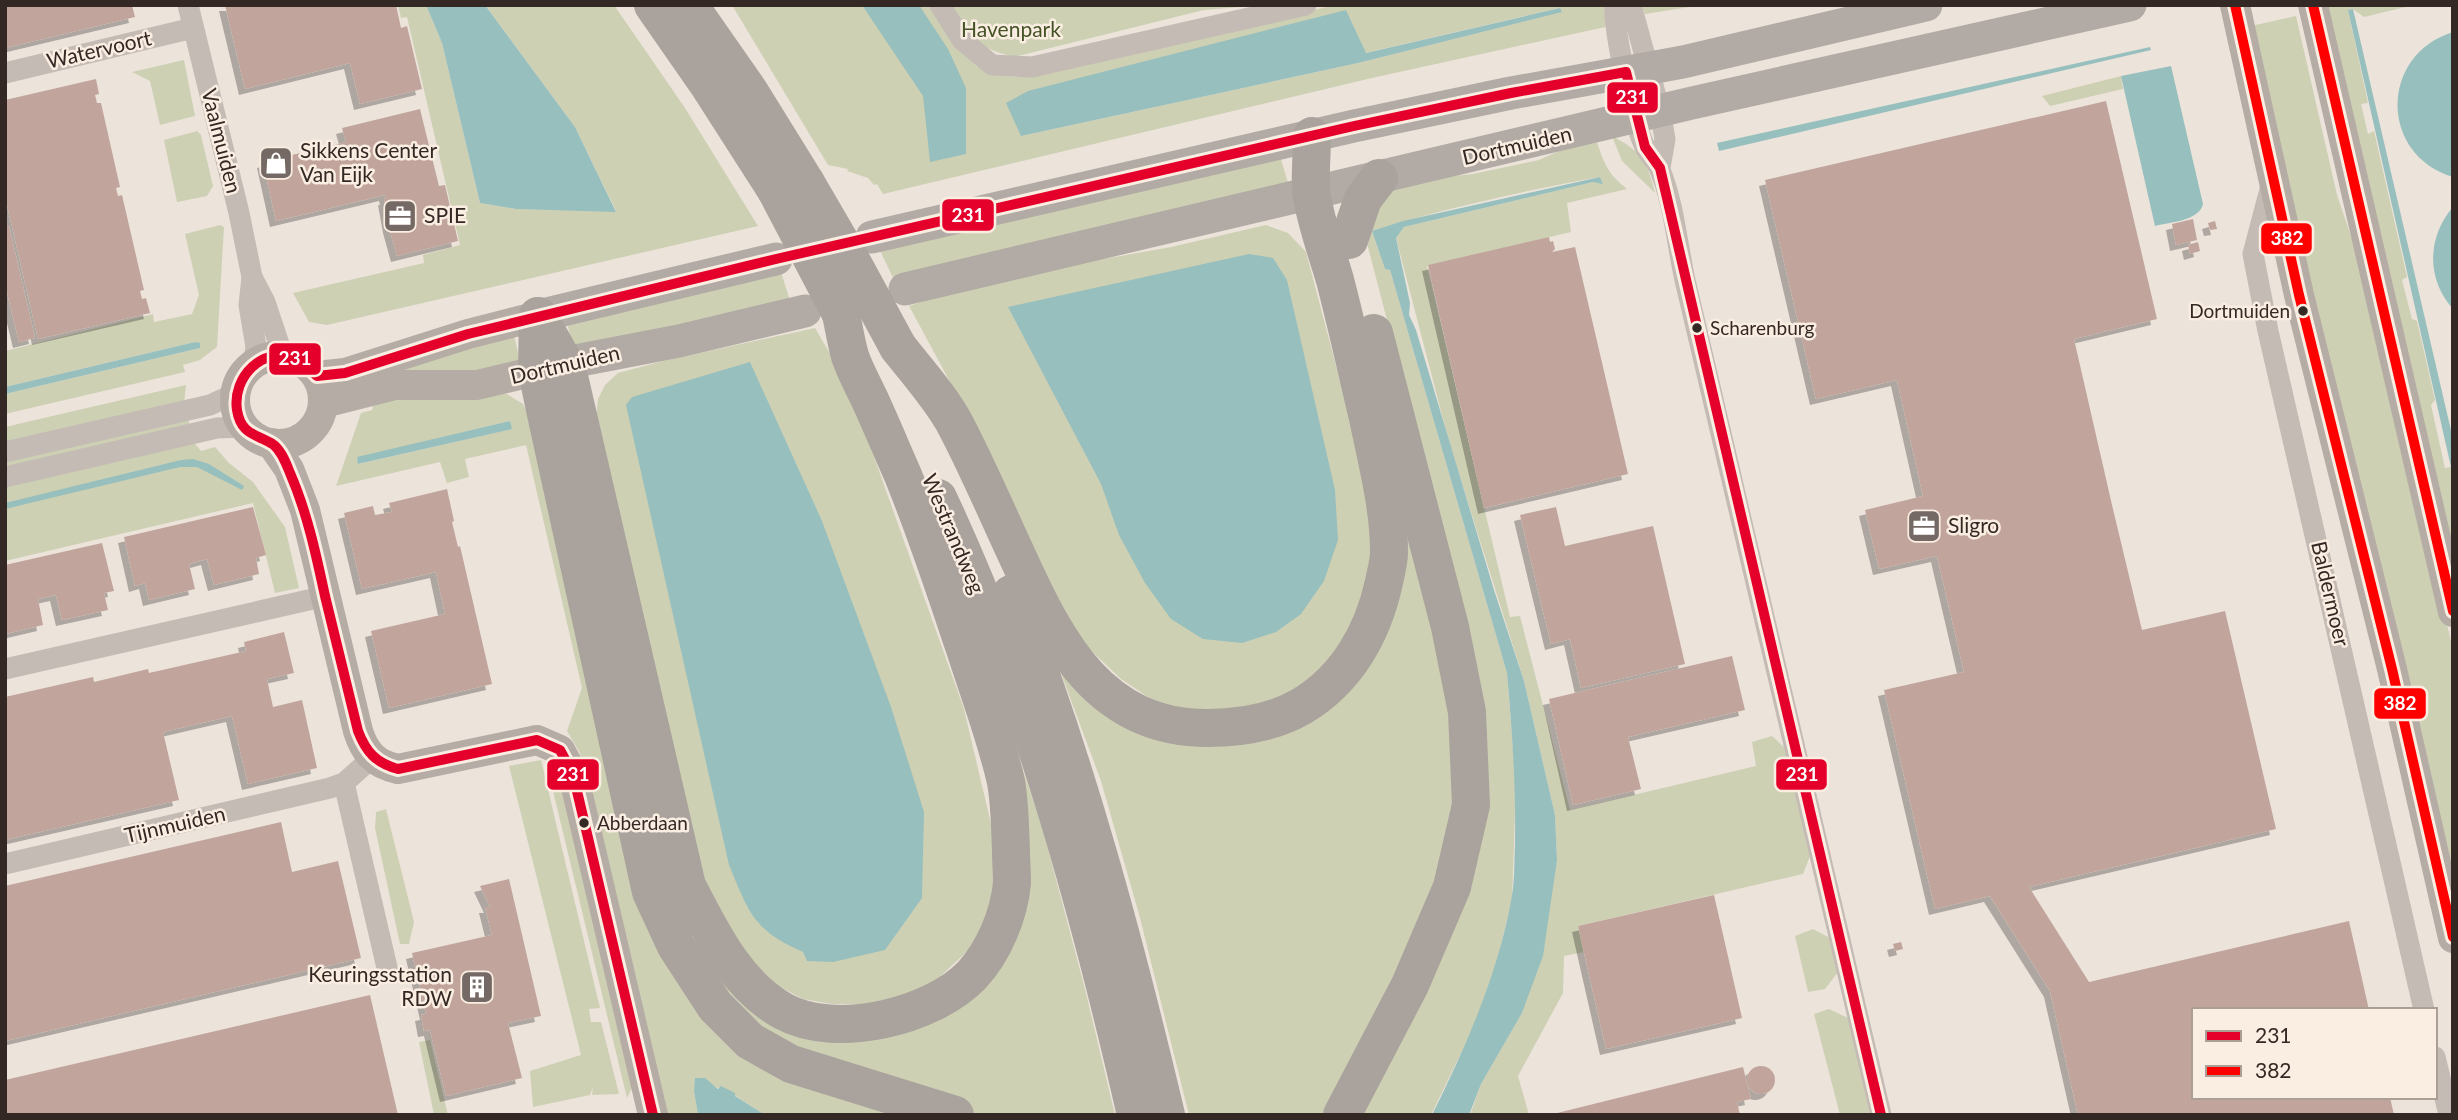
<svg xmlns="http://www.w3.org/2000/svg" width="2458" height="1120" font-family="Lato,sans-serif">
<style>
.green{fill:#ced0b4;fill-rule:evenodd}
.water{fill:#97bfbd}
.building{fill:#c1a59c;filter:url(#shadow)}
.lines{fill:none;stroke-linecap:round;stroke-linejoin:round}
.street{stroke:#c4bbb5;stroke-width:21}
.secondary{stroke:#b5aca5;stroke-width:30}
.primary{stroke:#b2aaa4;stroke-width:33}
.highway{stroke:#aaa29c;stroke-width:38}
.highway-bridge{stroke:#aaa29c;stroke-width:38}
.bus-1-casing{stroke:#faede1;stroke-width:16}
.bus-2-casing{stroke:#faede1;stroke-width:16}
.bus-1{stroke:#e4002b;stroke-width:10}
.bus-2{stroke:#f00;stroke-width:10}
.bus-dot{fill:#342824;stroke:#faede1;stroke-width:2.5}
.labels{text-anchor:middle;stroke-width:5;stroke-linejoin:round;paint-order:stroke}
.bus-label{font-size:19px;fill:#342824;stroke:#faede1;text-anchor:start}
.park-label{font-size:21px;fill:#455427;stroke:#faede1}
.street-label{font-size:21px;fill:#342824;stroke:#faede1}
.poi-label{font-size:21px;fill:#342824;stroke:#faede1;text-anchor:start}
.line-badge{stroke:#faede1;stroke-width:2.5}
.badge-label{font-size:19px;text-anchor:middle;font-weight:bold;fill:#fff}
</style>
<defs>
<filter id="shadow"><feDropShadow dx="-6" dy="6" stdDeviation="0" flood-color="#0004"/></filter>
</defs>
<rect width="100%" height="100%" fill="#ece3db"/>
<g class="green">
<polygon points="398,5 426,5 442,43 480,203 516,209 616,211 575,127 485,5 614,5 685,108 758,226 327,325 309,322 293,293 424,263 423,255 460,245 407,17 401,18"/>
<path d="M732,5H933L976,66L1000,76L1029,77L1335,5H1608L1610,26L1372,78L883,194L877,184L874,185L868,178L847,171L848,169L828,165ZM1560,8L1561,12L1358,63L1021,136L1346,10L1365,53Z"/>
<path d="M950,5H1264L1204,10L1014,57C975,47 971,37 950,5Z"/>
<polygon points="1641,5 1702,5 1645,14"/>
<polygon points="2332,5 2414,5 2364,17 2353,9 2348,10 2368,103 2361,104 2368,134 2374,131 2407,277 2402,280 2412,319 2417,321 2435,400 2431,405 2445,468 2451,467 2453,476 2453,555 2326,9"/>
<polygon points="2296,16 2337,195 2368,286 2453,650 2453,894 2251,26"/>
<polygon points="184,60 195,116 160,125 150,81 132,72"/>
<polygon points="2121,76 2123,89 2050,106 2042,96"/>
<polygon points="197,131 201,135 213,186 207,196 177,202 164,140"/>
<path d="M1612,136C1641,151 1647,161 1655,193L1622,161Z"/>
<path d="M1596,139C1604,163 1607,173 1627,189L1567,203L1571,232L1427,266L1510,617L1520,616L1570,810L1756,766L1752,742L1772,736L1784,747L1810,856L1803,874L1578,926L1584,952L1564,956L1563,993L1518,1076L1529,1115H1470L1481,1084L1522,1013L1557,860L1555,815L1524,681L1449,442L1396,238L1404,227L1593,182L1603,183L1599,177C1523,191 1446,208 1372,231L1385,269L1390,270L1507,673L1516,786L1512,899L1495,970L1478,1018L1431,1115H1354L1471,866L1430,485L1363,228L1374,199L1418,179L1473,174L1539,160L1584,140Z"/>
<polygon points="1280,156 1289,186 895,282 877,244"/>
<polygon points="220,225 224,227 217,347 200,360 183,365 185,372 5,414 5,394 200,348 195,342 5,387 5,351 153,314 154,322 192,314 199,295 185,234"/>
<polygon points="1266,225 1288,233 1306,252 1368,487 1375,549 1366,598 1337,652 1309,681 1277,700 1239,712 1199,713 1157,703 1121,679 1079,639 1051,593 976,430 909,306 991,279 1171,247"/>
<polygon points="781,272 792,307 575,355 567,323"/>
<polygon points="815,328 842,374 863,426 964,709 992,828 994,899 975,944 928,988 881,1005 831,1004 803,999 765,979 703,890 596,418 598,399 605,385 618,373 663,361"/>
<polygon points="514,335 520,362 515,368 394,379 403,364"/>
<polygon points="186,385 184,404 5,446 5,427"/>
<path d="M500,390L523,404L534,426L696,1005L901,1115H765L734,1095L696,1078L694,1091L698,1115H661L580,753L567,731L582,688L526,445L465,459L469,477L447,483L440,462L336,486L361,413L372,410L376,394ZM510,421L511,429L359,464L357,458Z"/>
<polygon points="188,417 190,427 5,469 5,460"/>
<polygon points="191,439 201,451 215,447 229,463 253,482 285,527 299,588 275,593 253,503 5,561 5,483"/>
<polygon points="1407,532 1461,732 1452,856 1327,1115 1189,1115 1140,918 1101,781 1046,633 1101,704 1294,720"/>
<polygon points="994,685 1042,826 1085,989 1115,1115 978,1115 811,1056 768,1032 722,989 715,959 859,1030 1009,934"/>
<polygon points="541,760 600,1008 589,1009 591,1022 601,1022 619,1094 592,1095 593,1087 590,1095 533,1107 530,1071 581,1055 509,766"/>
<polygon points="546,762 563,778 634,1084 627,1098"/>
<polygon points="386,809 414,922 409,944 400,944 375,828 376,812"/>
<polygon points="1813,929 1830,938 1838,972 1825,989 1808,992 1795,936"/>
<polygon points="1829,1009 1848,1018 1871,1115 1840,1115 1814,1014"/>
<polygon points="430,1040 448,1115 434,1115 419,1042"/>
</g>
<g class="water">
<polygon points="426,5 485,5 575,127 616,212 516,209 480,203 442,43"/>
<polygon points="862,5 919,5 948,49 966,88 966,154 930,162 923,96"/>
<polygon points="1560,8 1562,12 1358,63 1021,136 1006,103 1028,91 1346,10 1366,53"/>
<polygon points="2353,9 2453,439 2453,476 2348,10"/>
<path d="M2453,32V177C2379,155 2379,55 2453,32Z"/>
<polygon points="2150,47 2151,50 1719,151 1717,143"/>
<path d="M2171,66L2203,204C2199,221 2170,222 2155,226L2121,76Z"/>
<path d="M1600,177L1603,184L1593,182L1404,227L1396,238L1410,303L1409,315L1416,330L1494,590L1524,681L1555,815L1557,860L1543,956L1522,1013L1481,1084L1469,1115H1432C1466,1046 1497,977 1511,901C1515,882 1514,862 1515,843C1516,785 1512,730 1507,673L1390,270L1385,269L1372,231L1403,221Z"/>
<path d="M2453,207V309C2426,279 2427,237 2453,207Z"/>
<polygon points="1249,254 1273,258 1287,280 1335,490 1338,540 1324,581 1301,614 1276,632 1242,643 1203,639 1171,619 1145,583 1119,535 1101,484 1008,307"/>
<polygon points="195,342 200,343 200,348 5,394 5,387"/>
<path d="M750,362L822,521L891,707L924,812L922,898L885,950L833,962L807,961L803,952C754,931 749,913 729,865L626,405L632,397Z"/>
<polygon points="510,421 512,429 358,464 357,457"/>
<polygon points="193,459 209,464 244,486 242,490 197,467 180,467 5,509 5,503 181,460"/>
<polygon points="695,1078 705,1078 718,1089 721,1086 735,1093 735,1096 765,1115 698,1115 694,1091"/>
</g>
<g class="building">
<polygon points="5,5 132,5 135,17 5,48"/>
<polygon points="225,5 396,5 401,28 407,26 422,89 360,104 350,63 245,89"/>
<polygon points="96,79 99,94 95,95 97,103 101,103 120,187 116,188 118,196 122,195 144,290 140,291 142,299 146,298 150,313 38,339 5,196 5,100"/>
<polygon points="2106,101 2157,319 2074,339 2112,505 2142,630 2225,611 2276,829 2029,887 2089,982 2349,921 2369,1010 2194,1010 2194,1097 2390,1097 2394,1115 2078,1115 2050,991 1990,896 1935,909 1884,690 1964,672 1937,556 1879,569 1865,510 1923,496 1897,380 1816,399 1765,180"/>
<polygon points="420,109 439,186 445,185 458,241 397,256 389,227 384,199 386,199 385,195 276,221 263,162 346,142 342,128"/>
<polygon points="2193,219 2197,240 2176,245 2172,224"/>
<polygon points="2215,221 2217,229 2210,230 2208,223"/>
<polygon points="9,226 35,338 19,342 5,284 5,227"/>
<polygon points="1549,237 1550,242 1553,241 1555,249 1552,252 1575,247 1628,474 1484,508 1428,265"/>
<polygon points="2198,242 2200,251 2190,254 2188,245"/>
<polygon points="447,489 454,521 452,522 458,547 460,546 492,684 389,708 371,631 445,614 436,572 362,589 344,513 373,506 375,515 392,512 389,503"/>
<polygon points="253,507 266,555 256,558 259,574 214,585 207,559 189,564 195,589 149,600 145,583 135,586 124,537"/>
<polygon points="1556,507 1565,546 1653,526 1685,664 1581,688 1570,639 1551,644 1520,515"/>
<polygon points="102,543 114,591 104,593 108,610 62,620 56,595 38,599 43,625 5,634 5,565"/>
<polygon points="284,632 294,673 267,679 273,707 302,700 317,768 248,784 232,716 163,732 179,800 5,840 5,697 93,677 94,682 148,669 149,673 246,651 244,642"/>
<polygon points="1732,656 1745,710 1628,737 1641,789 1573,805 1549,699"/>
<polygon points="281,822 292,872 338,861 361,958 5,1041 5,886"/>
<polygon points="509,879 541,1016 508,1023 522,1078 446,1096 430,1030 424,1031 421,1015 426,1014 412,953 492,935 485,907 490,907 480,886"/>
<polygon points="1714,895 1742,1018 1606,1049 1578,926"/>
<polygon points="1901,942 1903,949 1895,951 1893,944"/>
<polygon points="370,995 398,1115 5,1115 5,1080"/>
<circle cx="1761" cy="1080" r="14"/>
<polygon points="1743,1067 1751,1099 1737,1102 1740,1115 1549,1115"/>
</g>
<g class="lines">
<g class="street">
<polyline points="188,5 239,213 252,277 249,305 256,347 253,365"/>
<polyline points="940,5 962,40 992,65 1032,67 1306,5"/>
<path d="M1615,5C1613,29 1634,125 1645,147C1649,155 1657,162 1660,170C1674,204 1677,244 1685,280L1881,1115"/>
<polyline points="1631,5 1660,111 1665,139 1660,168"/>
<polyline points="5,73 193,28"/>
<polyline points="2272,182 2253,254 2268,331 2424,1010"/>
<polyline points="252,277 265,302 280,347 289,357"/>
<polyline points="5,452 210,405 236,393"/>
<polyline points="5,477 217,428 244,427"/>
<polyline points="5,669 326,596"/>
<polyline points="344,783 388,972"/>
<polyline points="5,864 330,788 344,783 372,758"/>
<polyline points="2435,1057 2449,1115"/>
</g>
<g class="secondary">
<polyline points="2235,5 2299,295 2392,669 2453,938"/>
<polyline points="2313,5 2453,612"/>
<circle cx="279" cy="400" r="44"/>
<polyline points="317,376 345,373 468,334 538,316"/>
<polyline points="324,403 395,385 477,385 557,366"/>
<path d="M271,443L289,469L305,510L358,731C365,753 375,764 398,769L537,740L560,750L573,774L653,1115"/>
</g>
<g class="primary">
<polyline points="872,237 1354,126 1511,93 1683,62 1926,5"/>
<polyline points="905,289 1692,103 2130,5"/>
<polyline points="538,316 776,259"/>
<polyline points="565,363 679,341 805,311"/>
</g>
<g class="highway">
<polyline points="653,5 710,87 776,190"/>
<polyline points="689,5 749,91 806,183"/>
<polyline points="1349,240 1363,199 1379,178"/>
<path d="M538,316L567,368L687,886C712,933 735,984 783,1011C835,1040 932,1017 972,975C994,951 1009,915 1012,883C1012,873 1011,861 1011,851C1010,828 1010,804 1006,782C996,737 979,693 965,649C945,590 926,531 902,473C891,448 881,424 870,400C863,385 855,371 850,356C846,342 844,328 841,314"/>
<polyline points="538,316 537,371 546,414 651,892 676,946 715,1006 750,1041 791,1064 955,1115"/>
<path d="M898,347C916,370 943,400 956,426C979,470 998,515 1019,560C1058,645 1101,728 1207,728C1240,728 1273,723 1302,706C1347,679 1373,633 1384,582C1386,572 1389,562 1389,552C1389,507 1377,462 1368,418C1357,372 1347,326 1335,280C1327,252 1315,221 1311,191C1310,173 1312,154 1312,136"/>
<path d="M938,498C1030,694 1088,905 1136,1115"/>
<path d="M1011,594C1077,764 1124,938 1166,1115"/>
<polyline points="1342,1115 1410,985 1452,887 1471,805 1467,712 1450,627 1374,333"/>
</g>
<g class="highway-bridge">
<polyline points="806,183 852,262 898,347"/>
<polyline points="776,190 841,314"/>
</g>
<g class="bus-1-casing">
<path id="bus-1" d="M653,1115L573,774L560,750L537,740L398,769C376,763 366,752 358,731C347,686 336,641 325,596C316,554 307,512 290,473C286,463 282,452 274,445C258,434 241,436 237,410C232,377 263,345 296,359C305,363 311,370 317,376L345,373L468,334L776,259L1354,126L1511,93L1626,72L1645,147L1660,168L1881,1115"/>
</g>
<g class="bus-2-casing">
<g id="bus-2">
<polyline points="2235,5 2299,295 2392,669 2453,937"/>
<polyline points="2313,5 2453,611"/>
</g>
</g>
<use href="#bus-1" class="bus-1"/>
<use href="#bus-2" class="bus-2"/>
</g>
<defs>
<g id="shop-square" transform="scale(1.75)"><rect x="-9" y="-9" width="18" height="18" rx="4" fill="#746964" stroke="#faede1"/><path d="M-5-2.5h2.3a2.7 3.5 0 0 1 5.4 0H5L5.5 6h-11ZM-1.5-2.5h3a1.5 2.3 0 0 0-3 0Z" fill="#fff"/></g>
<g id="office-square" transform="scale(1.75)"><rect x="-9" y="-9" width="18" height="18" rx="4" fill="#746964" stroke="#faede1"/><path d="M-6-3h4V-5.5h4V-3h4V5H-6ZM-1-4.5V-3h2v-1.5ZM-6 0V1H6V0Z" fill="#fff"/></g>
<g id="building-square" transform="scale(1.75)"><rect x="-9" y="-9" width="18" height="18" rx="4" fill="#746964" stroke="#faede1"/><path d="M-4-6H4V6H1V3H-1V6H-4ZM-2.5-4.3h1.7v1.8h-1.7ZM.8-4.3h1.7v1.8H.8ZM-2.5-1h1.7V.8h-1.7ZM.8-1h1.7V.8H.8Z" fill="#fff"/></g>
</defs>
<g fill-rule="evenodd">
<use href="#shop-square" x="276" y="163"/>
<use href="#office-square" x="400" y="216"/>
<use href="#office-square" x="1924" y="526"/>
<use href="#building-square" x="477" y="987"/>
</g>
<g class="bus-dot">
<circle cx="2303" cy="311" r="6"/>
<circle cx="1697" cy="328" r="6"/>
<circle cx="584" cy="823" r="6"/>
</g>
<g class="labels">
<g class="bus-label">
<text x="2290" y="318" text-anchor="end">Dortmuiden</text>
<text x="1710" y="335">Scharenburg</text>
<text x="597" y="830">Abberdaan</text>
</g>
<g class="park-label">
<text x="1011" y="37">Havenpark</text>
</g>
<g class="street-label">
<text transform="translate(99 50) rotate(-13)" y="7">Watervoort</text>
<text transform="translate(221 141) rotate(76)" y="7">Vaalmuiden</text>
<text transform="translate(1517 146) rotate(-13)" y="7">Dortmuiden</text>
<text transform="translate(565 365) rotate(-13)" y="7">Dortmuiden</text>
<text transform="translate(953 534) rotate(67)" y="7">Westrandweg</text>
<text transform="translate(2330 594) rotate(77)" y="7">Baldermoer</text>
<text transform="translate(175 825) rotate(-13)" y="7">Tijnmuiden</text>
</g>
<g class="poi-label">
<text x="300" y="158">Sikkens Center<tspan x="300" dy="24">Van Eijk</tspan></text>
<text x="424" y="223">SPIE</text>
<text x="1948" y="533">Sligro</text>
<text x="452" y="982" text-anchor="end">Keuringsstation<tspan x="452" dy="24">RDW</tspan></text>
</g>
</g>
<g class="line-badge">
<rect x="1606" y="81" width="53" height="33" rx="7" fill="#e4002b"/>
<rect x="941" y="198" width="54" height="34" rx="7" fill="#e4002b"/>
<rect x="2260" y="222" width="53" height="33" rx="7" fill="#f00"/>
<rect x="268" y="342" width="54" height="34" rx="7" fill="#e4002b"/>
<rect x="2373" y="687" width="54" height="33" rx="7" fill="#f00"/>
<rect x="1775" y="758" width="53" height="33" rx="7" fill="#e4002b"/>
<rect x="546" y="758" width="54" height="33" rx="7" fill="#e4002b"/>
</g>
<g class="badge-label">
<text x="1632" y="104">231</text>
<text x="968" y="222">231</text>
<text x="2287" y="245">382</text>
<text x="295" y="365">231</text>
<text x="2400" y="710">382</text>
<text x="1802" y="781">231</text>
<text x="573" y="781">231</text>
</g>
<rect width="2458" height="1120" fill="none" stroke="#342824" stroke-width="14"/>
<rect x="2192" y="1008" width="245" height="91" fill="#faede1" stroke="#ab9e95" stroke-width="2"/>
<rect x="2206" y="1031" width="35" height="10" fill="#e4002b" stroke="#ab9e95" stroke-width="2"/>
<text x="2255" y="1043" font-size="21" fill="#342824">231</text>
<rect x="2206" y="1066" width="35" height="10" fill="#ff0000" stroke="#ab9e95" stroke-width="2"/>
<text x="2255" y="1078" font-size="21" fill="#342824">382</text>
</svg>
